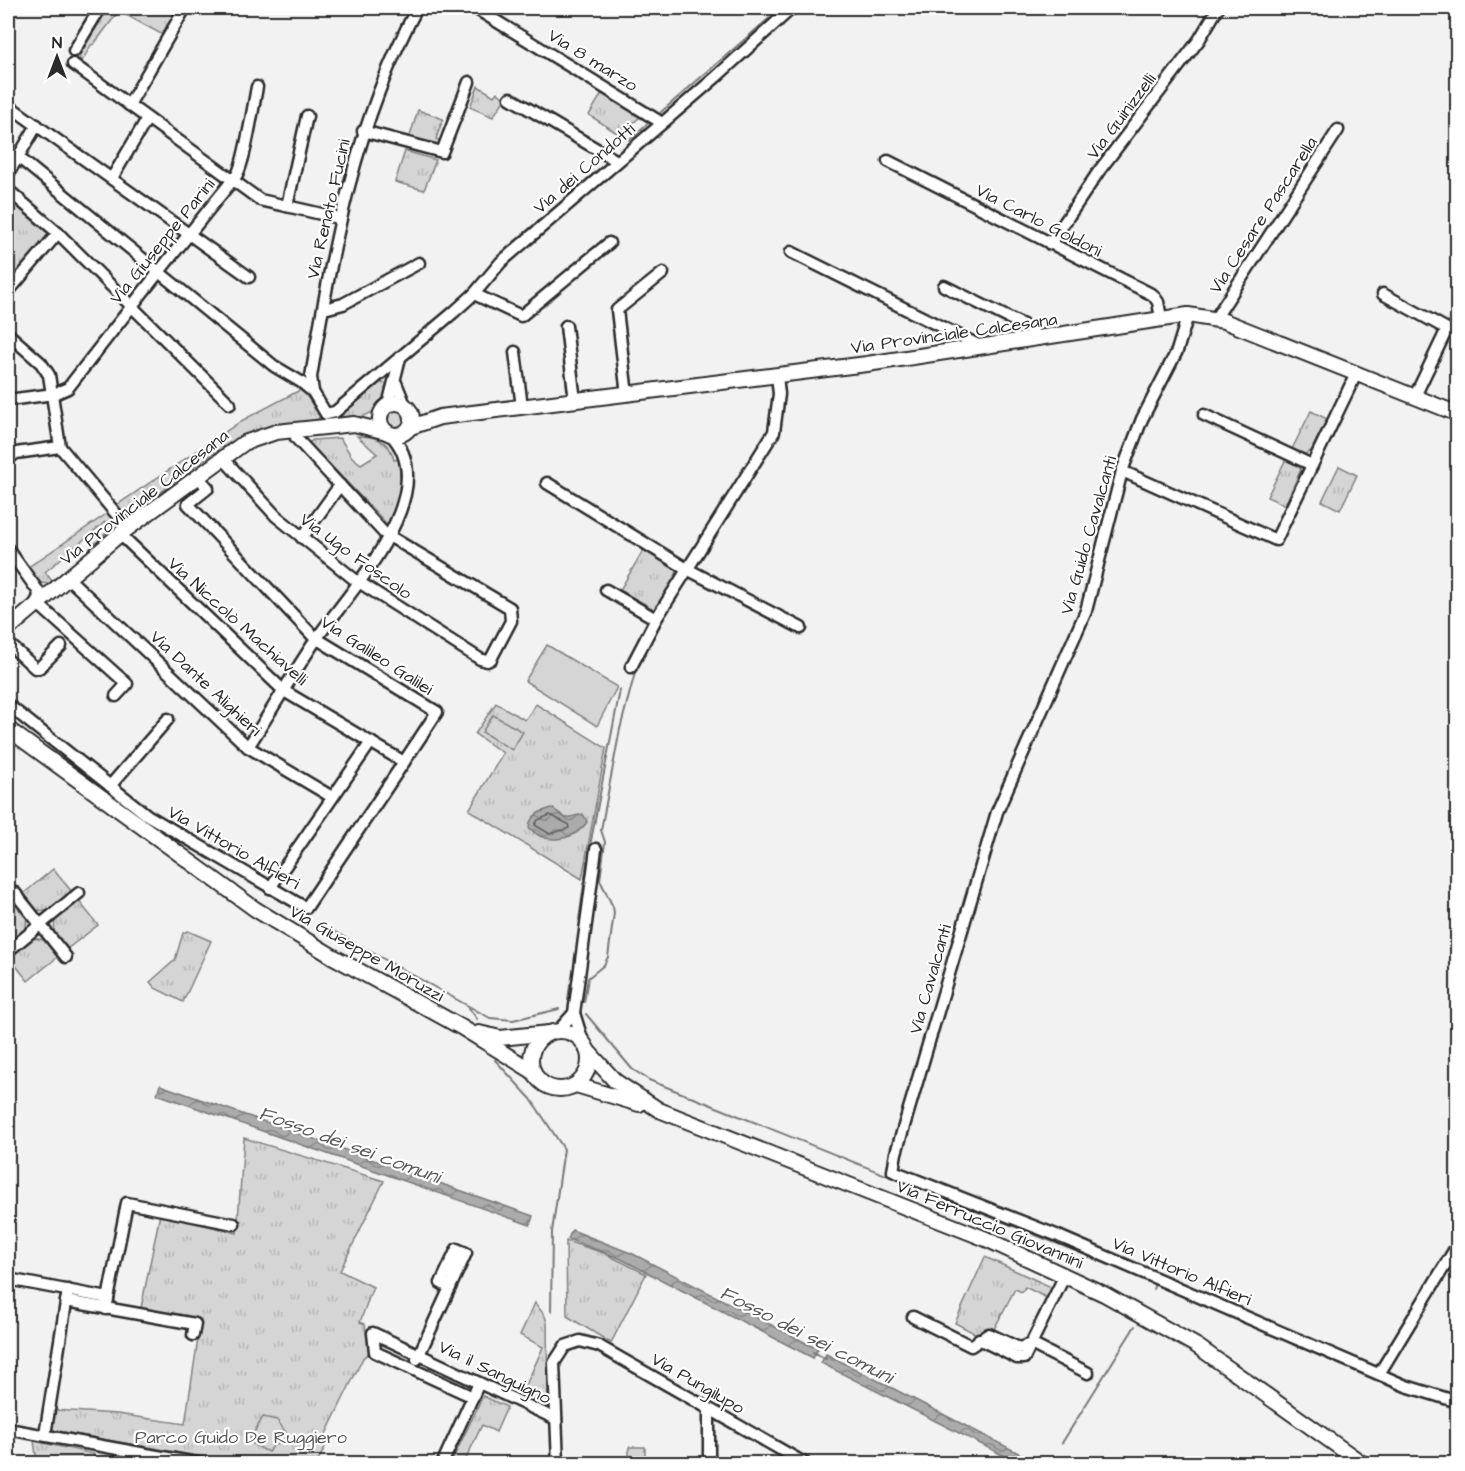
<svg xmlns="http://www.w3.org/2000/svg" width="1465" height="1471" font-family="'Architects Daughter',sans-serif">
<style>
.grass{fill:url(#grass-tufts);stroke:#808080;stroke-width:1.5}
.pitch{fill:#d5d5d5;stroke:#808080;stroke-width:1.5}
.water{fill:url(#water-waves);stroke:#787878;stroke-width:1.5}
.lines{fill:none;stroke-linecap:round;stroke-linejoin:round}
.shore{stroke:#5e5e5e;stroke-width:1.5}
.stream{stroke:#787878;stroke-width:2}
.minor-casing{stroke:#2b2b2b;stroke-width:15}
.major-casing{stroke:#2b2b2b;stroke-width:18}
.minor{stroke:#fff;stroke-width:10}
.major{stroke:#fff;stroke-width:14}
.labels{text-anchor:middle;stroke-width:4.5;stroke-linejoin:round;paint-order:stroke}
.street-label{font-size:18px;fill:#2b2b2b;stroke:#fff}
.park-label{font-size:18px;fill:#565656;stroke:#fff}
.water-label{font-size:20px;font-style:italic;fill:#585858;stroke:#fff}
</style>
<defs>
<pattern id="grass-tufts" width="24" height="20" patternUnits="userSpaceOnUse" patternTransform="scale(1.5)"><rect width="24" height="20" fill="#d5d5d5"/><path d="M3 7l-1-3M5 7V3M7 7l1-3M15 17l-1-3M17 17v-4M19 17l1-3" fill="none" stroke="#b7b7b7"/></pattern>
<pattern id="water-waves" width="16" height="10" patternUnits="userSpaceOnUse" patternTransform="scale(1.5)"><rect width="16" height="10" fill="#ababab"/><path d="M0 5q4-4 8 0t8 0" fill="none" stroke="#8b8b8b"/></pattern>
</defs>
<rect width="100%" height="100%" fill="#f2f2f2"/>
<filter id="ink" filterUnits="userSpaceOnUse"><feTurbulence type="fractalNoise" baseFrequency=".0167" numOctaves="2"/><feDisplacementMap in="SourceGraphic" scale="12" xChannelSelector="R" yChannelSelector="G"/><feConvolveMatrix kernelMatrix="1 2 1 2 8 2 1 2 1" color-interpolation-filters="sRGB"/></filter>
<g filter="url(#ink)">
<g class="grass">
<polygon points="109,8 179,8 163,35 119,11 94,44 91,45 82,61 79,58 81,51"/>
<polygon points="478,86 494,96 497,92 505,99 493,117 470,107"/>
<polygon points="602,93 641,116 620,135 589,115"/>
<polygon points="418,110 443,119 436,139 441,141 439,147 409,139"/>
<polygon points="405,151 436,160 424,190 395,182"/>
<polygon points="8,196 52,234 8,285"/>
<path d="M379,382L388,384C381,416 365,418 336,419Z"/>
<path d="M302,389L320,416L316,422C298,424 279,425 261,429C226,437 163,492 132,515H121L114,507L243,420Z"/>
<circle cx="396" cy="419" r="9"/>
<polygon points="1311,411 1327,419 1311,451 1305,454 1292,449"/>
<path d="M357,436C375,436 390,440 394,460L399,459L401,492L388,525L312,446L308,448V443L313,440L340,438L352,457L361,464L377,454Z"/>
<polygon points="1286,459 1301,469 1285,505 1267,497"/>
<polygon points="1339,466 1357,475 1340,510 1322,501"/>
<polygon points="108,513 120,527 95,548 93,545 111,528 105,522 45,572 52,581 49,584 41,583 27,568"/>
<polygon points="645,547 680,571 655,610 620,590"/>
<polygon points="496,703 525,720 536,704 606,748 582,879 469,810 503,753 475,734"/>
<polygon points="53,869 72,892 48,911 35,910 23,894"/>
<polygon points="78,900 98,925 67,949 54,933 55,919"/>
<polygon points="14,901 27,916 26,930 8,944 8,906"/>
<polygon points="188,931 211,941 183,1002 155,988 150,982 175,960 183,933"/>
<polygon points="32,938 45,940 59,956 28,981 9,957"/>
<polygon points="244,1138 384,1181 340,1271 373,1287 360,1322 365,1324 369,1353 363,1358 322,1442 326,1445 317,1463 238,1463 51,1430 55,1410 117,1414 185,1424 201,1319 141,1308 160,1214 237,1233"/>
<polygon points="566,1241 604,1253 646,1274 611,1343 567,1316"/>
<polygon points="985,1257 1051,1287 1049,1299 1025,1287 1022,1292 1015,1289 994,1329 974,1333 955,1323"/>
<polygon points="535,1303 545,1316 547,1323 548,1407 522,1394 543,1347 520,1335"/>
<polygon points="422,1358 473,1382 469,1391 418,1367"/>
<polygon points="483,1396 507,1407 496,1432 482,1425 464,1463 451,1463"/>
<polygon points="34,1441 94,1454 95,1463 37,1463"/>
<polygon points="102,1456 142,1463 102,1463"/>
</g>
<g class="pitch">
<polygon points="547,645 617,687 597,726 525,681"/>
<polygon points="493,715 523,732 512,750 482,732"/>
<polygon points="263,1417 277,1420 286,1433 283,1443 274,1445 268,1452 253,1444 250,1439"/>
<rect x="629" y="1447" width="16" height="16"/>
</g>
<g class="water">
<path d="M552,808L566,818L583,814L587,822C574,841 544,846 529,827C530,815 541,811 552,808Z"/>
<polygon points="160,1085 533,1216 530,1225 157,1094"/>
<polygon points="572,1230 633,1254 818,1349 813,1358 619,1258 568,1239"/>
<polygon points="826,1354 1038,1463 1018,1463 821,1363"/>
</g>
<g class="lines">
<polygon class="shore" points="550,815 568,824 569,828 550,834 535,825 538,820"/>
<g class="stream">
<polyline points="661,112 781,8"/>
<polyline points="629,140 648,123"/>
<polyline points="589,851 620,690"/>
<polyline points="585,878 587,861"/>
<polyline points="579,920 584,884"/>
<polyline points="335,932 490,1018 513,1020 559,1009"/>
<polyline points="568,1000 570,984"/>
<polyline points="584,1002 588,978 604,965 608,957 614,913 613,907 600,880 605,842 601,830 620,729 636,669"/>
<polyline points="469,1008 477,1019"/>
<polyline points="586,1014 632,1069 649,1080 1098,1260 1155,1284 1153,1289"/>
<polyline points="495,1060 531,1099 564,1149 552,1232 551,1311"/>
<polyline points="813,1352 826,1359"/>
<polyline points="1062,1443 1135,1326"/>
</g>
<g class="minor-casing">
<g id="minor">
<path d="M417,8C355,123 332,249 311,377L313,392L326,414L335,412L454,312L474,294L501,262L716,77L792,8"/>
<polyline points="475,8 662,123"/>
<polyline points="74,51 100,8"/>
<polyline points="73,64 260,200 339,218"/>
<polyline points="510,98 617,161"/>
<polyline points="8,105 249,277"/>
<polyline points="129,105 185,8"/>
<polyline points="363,131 442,152 469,82"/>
<polyline points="18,157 274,366 301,382 313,392"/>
<polyline points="888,161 1153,295 1158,302 1161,318"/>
<polyline points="8,174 37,125"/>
<polyline points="112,178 147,119"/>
<polyline points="8,190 58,233 230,404"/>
<polyline points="287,206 307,116"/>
<polyline points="1050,244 1099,171 1199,40 1218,8"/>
<polyline points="791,252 982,347"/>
<polyline points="944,286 1027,327 1040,339"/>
<polyline points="8,292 58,233"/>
<polyline points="474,294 521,316 609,243"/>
<polyline points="1383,294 1458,335"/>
<polyline points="324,309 343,304 419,263"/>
<polyline points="1188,315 1177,351 1142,419 1122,471 1086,611 997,812 896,1153 893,1171 1056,1235 1406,1386 1458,1402"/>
<polyline points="1215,319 1338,130"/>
<polyline points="566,326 575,401"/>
<polyline points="8,334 41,363 49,375 60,447 128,528"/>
<polyline points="515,352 522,407"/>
<polyline points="396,383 405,405"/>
<polyline points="627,395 617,310 663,273"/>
<polyline points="1415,396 1447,329"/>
<path d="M8,400L54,394L68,388C123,317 179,246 236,176C244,167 254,102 257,87"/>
<polyline points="388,405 400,358"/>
<polyline points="1204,415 1312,465"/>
<polyline points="222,457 276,516 354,579 480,659 487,661 491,659 511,621 510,608 384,533 296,438"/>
<polyline points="8,459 16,453 60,447"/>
<polyline points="1122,471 1276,540 1356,374"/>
<polyline points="547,483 687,569 801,628"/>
<polyline points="120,534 284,691 404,762 437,712 314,637 188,504 208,488 197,476"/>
<polyline points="302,538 340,485"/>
<polyline points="8,549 38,591 39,597 34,606"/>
<polyline points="68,578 248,747 332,797"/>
<polyline points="606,590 656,619"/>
<polyline points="38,604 127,684 116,696"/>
<polyline points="8,643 35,668 39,668 61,646"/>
<polyline points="631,667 656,619 774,432 779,394 777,376"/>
<polyline points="8,705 147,815 306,908 404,762"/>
<path d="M248,747C271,711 293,674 317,638C349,592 446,491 390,434"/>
<polyline points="110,786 168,719"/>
<polyline points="270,888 371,742"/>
<polyline points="15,893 66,957"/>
<polyline points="8,951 79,893"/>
<polyline points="557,1032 574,1013"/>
<polyline points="583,1042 574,1013 596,849"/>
<polyline points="8,1279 108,1298"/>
<polyline points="66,1301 195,1324 193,1335"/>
<polyline points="106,1309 127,1203 234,1224"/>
<polyline points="913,1317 971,1346 989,1334 1019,1348 1031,1344"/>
<polyline points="979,1339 1017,1358 1024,1358 1065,1275"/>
<polyline points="1031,1344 1088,1373"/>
<polyline points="417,1359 466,1253 457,1249 441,1283 450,1288"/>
<polyline points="1379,1374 1458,1244"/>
<polyline points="473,1397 375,1352 373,1333 556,1419"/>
<polyline points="8,1429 201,1464"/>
<polyline points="45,1435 68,1290"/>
<polyline points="442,1464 479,1383"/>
<polyline points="558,1464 554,1363 565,1346 580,1341 599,1346 806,1464"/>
<polyline points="709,1464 709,1411"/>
</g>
</g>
<g class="major-casing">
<g id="major">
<circle cx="396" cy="419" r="16"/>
<polyline points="411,427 440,417 867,364 1188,315 1224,321 1458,414"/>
<polyline points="8,629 120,534 244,443 276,432 354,424 387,432"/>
<polyline points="8,729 255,909 332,956 461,1027 534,1072"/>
<circle cx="560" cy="1060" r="29"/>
<polyline points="479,1033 500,1038 549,1033"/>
<polyline points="587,1050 615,1081 659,1110 986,1239 1104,1294 1197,1346 1363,1464"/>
<polyline points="576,1085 639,1104"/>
</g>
</g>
<use href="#minor" class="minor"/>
<use href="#major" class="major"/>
</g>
</g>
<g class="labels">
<g class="street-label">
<text transform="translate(593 60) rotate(32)" y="6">Via 8 marzo</text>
<text transform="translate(1121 116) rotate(-53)" y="6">Via Guinizzelli</text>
<text transform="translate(584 168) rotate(-41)" y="6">Via dei Condotti</text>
<text transform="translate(328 209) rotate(-77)" y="6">Via Renato Fucini</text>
<text transform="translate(1263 215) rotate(-57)" y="6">Via Cesare Pascarella</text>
<text transform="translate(1039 220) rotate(27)" y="6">Via Carlo Goldoni</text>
<text transform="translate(162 241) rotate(-51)" y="6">Via Giuseppe Parini</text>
<text transform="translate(954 333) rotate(-8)" y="6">Via Provinciale Calcesana</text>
<text transform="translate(144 497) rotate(-38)" y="6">Via Provinciale Calcesana</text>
<text transform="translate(1088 535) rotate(-74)" y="6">Via Guido Cavalcanti</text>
<text transform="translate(356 556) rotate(36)" y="6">Via Ugo Foscolo</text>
<text transform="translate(238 621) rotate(42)" y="6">Via Niccolò Machiavelli</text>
<text transform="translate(377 655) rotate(33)" y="6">Via Galileo Galilei</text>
<text transform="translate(206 683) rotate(43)" y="6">Via Dante Alighieri</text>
<text transform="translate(234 847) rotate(30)" y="6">Via Vittorio Alfieri</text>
<text transform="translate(367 953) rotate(30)" y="6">Via Giuseppe Moruzzi</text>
<text transform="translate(930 979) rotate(-74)" y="6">Via Cavalcanti</text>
<text transform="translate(990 1224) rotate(23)" y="6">Via Ferruccio Giovannini</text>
<text transform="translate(1182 1271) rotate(23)" y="6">Via Vittorio Alfieri</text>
<text transform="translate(495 1372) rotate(26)" y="6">Via il Sanguigno</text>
<text transform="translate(698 1383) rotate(30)" y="6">Via Pungilupo</text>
</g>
<g class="park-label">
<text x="241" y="1443">Parco Guido De Ruggiero</text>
</g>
<g class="water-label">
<text transform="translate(350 1144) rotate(20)" y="7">Fosso dei sei comuni</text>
<text transform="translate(807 1334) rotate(27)" y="7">Fosso dei sei comuni</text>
</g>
</g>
<rect width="1465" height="1471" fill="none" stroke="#fff" stroke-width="30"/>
<rect x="15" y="15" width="1435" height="1441" fill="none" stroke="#2b2b2b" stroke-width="2" filter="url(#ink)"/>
<g transform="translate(57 57)" stroke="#ffffff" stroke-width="4.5" paint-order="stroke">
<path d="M0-4.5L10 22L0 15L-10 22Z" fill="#2b2b2b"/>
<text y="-9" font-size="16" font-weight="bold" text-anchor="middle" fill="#2b2b2b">N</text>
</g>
</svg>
